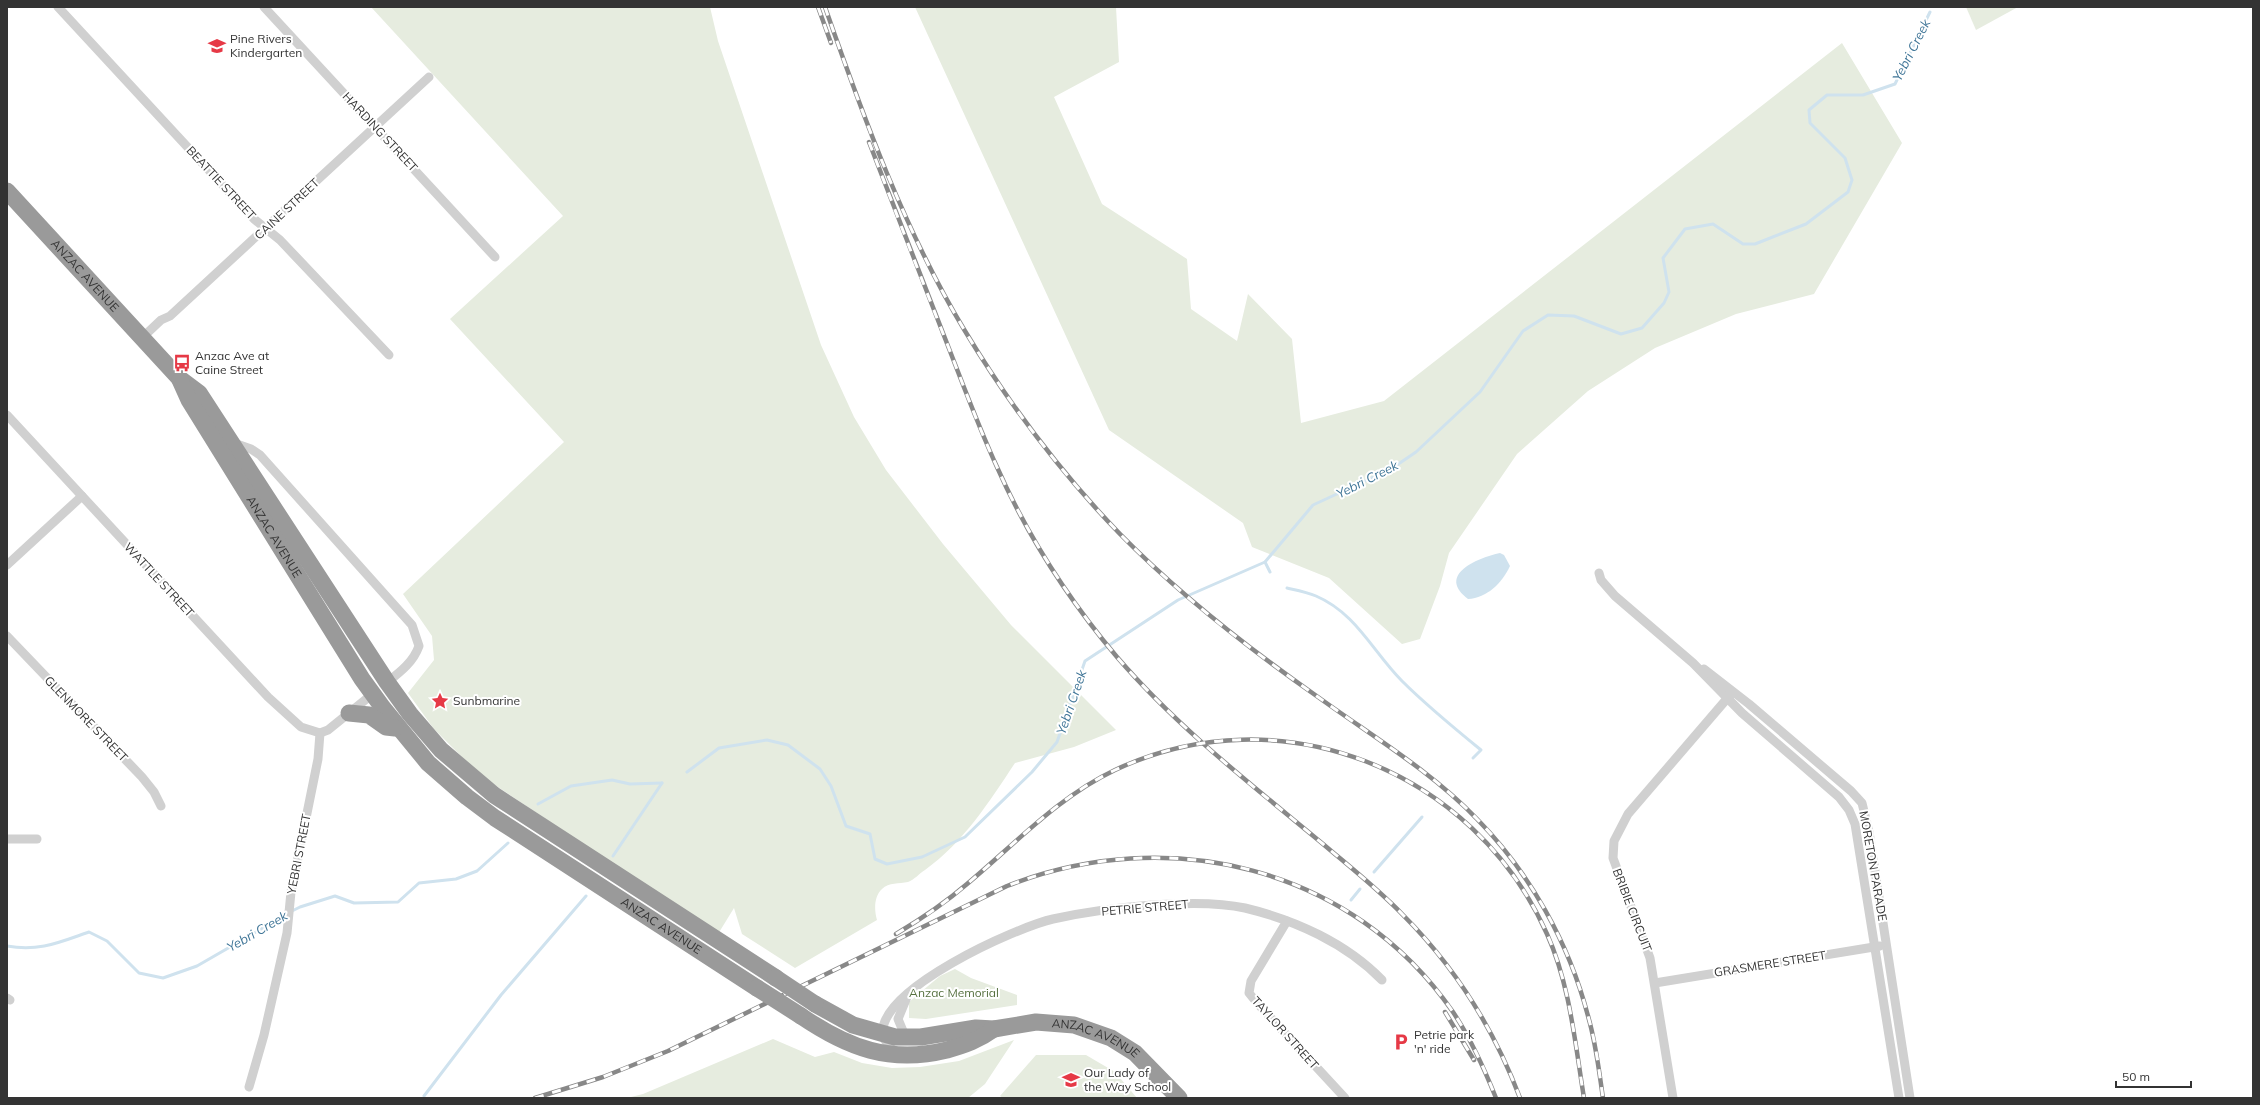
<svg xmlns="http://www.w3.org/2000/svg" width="2260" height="1105" font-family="Mulish,sans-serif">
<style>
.green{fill:#e6ecdf}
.water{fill:#cfe2ee}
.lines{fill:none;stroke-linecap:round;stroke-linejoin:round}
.stream{stroke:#cfe2ee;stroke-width:3}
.street{stroke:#d0d0d0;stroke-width:9}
.highway{stroke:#9a9a9a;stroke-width:17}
.rail-casing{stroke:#888;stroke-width:4.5}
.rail{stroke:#fff;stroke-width:3;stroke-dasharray:9;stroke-linecap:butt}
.highway-bridge{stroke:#9a9a9a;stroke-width:17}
.labels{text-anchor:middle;stroke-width:4;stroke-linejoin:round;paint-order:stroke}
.poi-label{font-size:12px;fill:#333;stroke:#fff;text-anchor:start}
.street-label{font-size:12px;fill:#333;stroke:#fff}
.park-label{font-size:12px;fill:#56703f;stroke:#fff}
.water-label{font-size:13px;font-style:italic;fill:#3f7597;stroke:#fff}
</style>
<rect width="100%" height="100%" fill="#fff"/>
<g class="green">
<path d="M371,7H710L718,41L821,345L854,417L886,470L943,544L1011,625L1116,730L1074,747L1015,763C989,802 964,842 925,870C920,873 914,880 908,882C899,884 889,882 882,889C874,896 874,910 877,920L795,968L742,934L734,908L718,934L480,775L434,729L408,693L434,660L432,636L403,594L564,442L450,319L563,216Z"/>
<polygon points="915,7 1116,7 1119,62 1054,97 1102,204 1187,259 1191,309 1237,341 1248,294 1292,339 1301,423 1384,401 1842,43 1902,143 1814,294 1736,314 1655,348 1588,391 1517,454 1449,553 1440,586 1420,639 1402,644 1329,578 1252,547 1243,523 1109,430"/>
<polygon points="1966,7 2018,7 1976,30"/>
<polygon points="955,969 971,978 1017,995 1017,1005 926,1019 909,1018 909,1002 940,976"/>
<polygon points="773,1039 815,1057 834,1052 862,1063 892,1068 920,1067 959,1061 1014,1040 985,1084 968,1098 627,1098 643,1094"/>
<polygon points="1036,1055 1086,1055 1115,1072 1137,1098 1003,1098 1000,1096"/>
</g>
<path class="water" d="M1500,553L1504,555L1510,566C1502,583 1487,598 1468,599C1436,575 1477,558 1500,553Z"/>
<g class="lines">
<g class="stream">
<polyline points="1265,562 1270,572"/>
<path d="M1287,588C1296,590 1307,592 1316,596C1356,613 1373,652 1402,681C1427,706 1454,728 1481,750L1473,758"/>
<polyline points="687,772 719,748 767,740 788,745 820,769 831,786 846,826 870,834 875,859 887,864 922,857 965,837 1032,772 1057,742 1085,661 1178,600 1265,562 1313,505 1391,469 1416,452 1480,392 1523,331 1548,315 1574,316 1621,334 1642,328 1664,303 1669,292 1663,258 1685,229 1713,224 1743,244 1755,244 1806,224 1848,192 1852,180 1845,158 1810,123 1809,110 1827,95 1863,95 1895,84 1930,12"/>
<polyline points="538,804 571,786 612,780 630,784 662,783"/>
<polyline points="613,856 662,783"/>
<polyline points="1374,872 1422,817"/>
<polyline points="1351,900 1360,889"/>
<polyline points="292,911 300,907 335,896 354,903 398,902 419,883 456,879 477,871 508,843"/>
<path d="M7,946C39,952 60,942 89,932L107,941L139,973L163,978L197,966L287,914"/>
<polyline points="424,1096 501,995 586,896"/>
</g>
<g class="street">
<polyline points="58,7 254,219 280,240 389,355"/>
<polyline points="264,7 495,257"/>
<polyline points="143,337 161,320 170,316 429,77"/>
<polyline points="7,415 268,697 301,727 320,733"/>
<path d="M234,443L251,449L260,455L412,625L419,646C413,663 399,673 385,684"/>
<polyline points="7,565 82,496"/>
<polyline points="1599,573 1601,580 1615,596 1693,663 1742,713 1839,797 1849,810 1855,824 1899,1098"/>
<polyline points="7,636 142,777 154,792 161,806"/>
<polyline points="1704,669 1749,704 1851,791 1862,803 1869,832 1910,1098"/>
<polyline points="320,733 328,730 375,692"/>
<polyline points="7,839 37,839"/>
<polyline points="1287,921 1251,981 1249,993 1258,1004 1345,1098"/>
<polyline points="1655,983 1880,946"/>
<polyline points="907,997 898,1019 903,1031 908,1037"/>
<polyline points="7,998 10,1000"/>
<path d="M896,1054C892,1049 884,1042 883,1035C876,990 1017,927 1053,919C1102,908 1197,897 1245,908C1295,920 1346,943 1382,980"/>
<polyline points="249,1087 264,1035 287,933 291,892 318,759 320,733"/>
<polyline points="1673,1098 1650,958 1613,858 1614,841 1628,814 1731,694"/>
</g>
<g class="highway">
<path id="s1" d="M7,191L179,378L199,393L387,682L410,714L441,750L494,795L776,978"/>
<path id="s2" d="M180,380L189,400L362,679L383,708L428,763L467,797L495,818L757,988"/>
<polyline points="349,713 369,715 386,727 395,728"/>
<path id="s3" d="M815,1004L853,1025L895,1037H921L976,1028L994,1029L1036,1022L1074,1025L1111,1038L1135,1053L1179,1098"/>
<path d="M801,1016C848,1048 890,1064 947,1050C965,1045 979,1040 994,1029"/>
</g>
<g class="rail-casing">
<g id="rail">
<polyline points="818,7 831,43"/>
<path d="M825,7C863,116 905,232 965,331C1009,404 1061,473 1120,534C1180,595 1248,648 1318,697C1372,736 1431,771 1477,819C1530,873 1569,943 1588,1016C1596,1043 1599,1071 1603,1098"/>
<path d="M869,142C895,210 921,278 948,346C964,387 979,428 997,467C1027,535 1069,600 1117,657C1178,728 1252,785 1323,844C1350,867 1378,889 1403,915C1455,967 1494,1029 1520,1098"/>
<path d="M896,934C921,919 945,903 967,884C1015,844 1058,797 1115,770C1280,692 1474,770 1547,934C1570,985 1575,1043 1584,1098"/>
<polyline points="1445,1012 1474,1060"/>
<path d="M535,1098L603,1077L668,1051L1007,886C1168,823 1352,866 1453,1012C1471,1039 1484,1068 1496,1098"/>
</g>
</g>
<use href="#rail" class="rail"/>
<g class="highway-bridge">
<polyline points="776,978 815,1004"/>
<polyline points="757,988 801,1016"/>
</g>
</g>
<defs>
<g id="school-bare" transform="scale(1.38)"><path d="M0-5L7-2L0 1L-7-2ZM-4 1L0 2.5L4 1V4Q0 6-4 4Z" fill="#e63946" stroke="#fff" stroke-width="2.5" paint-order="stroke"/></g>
<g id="bus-bare" transform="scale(1.38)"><path d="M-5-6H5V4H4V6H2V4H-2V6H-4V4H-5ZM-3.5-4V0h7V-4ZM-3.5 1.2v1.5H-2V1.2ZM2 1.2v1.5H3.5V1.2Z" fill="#e63946" stroke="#fff" stroke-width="2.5" paint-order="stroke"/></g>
<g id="sight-bare" transform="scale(1.38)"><path d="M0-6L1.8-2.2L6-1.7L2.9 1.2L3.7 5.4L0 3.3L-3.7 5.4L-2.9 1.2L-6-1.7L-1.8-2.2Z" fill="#e63946" stroke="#fff" stroke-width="2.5" paint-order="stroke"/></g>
<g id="parking-bare" transform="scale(1.38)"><path d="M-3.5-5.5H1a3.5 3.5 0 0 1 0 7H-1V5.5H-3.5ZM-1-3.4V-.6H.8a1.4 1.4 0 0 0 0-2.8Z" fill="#e63946" stroke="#fff" stroke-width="2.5" paint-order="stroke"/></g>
</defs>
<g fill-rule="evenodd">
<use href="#school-bare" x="217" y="46"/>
<use href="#bus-bare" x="182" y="363"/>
<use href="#sight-bare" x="440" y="701"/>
<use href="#parking-bare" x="1401" y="1042"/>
<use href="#school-bare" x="1071" y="1080"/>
</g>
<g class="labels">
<g class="poi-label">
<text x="230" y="43">Pine Rivers<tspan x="230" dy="14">Kindergarten</tspan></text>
<text x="195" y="360">Anzac Ave at<tspan x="195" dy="14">Caine Street</tspan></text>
<text x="453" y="705">Sunbmarine</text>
<text x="1414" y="1039">Petrie park<tspan x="1414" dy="14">'n' ride</tspan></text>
<text x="1084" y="1077">Our Lady of<tspan x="1084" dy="14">the Way School</tspan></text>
</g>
<g class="street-label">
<text transform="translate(380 132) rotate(47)" y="4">HARDING STREET</text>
<text transform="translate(221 183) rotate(47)" y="4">BEATTIE STREET</text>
<text transform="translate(287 209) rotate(-43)" y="4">CAINE STREET</text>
<text dy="4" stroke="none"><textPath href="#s1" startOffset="115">ANZAC AVENUE</textPath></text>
<text dy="4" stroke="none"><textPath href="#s2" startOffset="183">ANZAC AVENUE</textPath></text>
<text transform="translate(159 580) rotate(47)" y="4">WATTLE STREET</text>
<text transform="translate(86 719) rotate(46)" y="4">GLENMORE STREET</text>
<text transform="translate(299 854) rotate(-79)" y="4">YEBRI STREET</text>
<text transform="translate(1873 866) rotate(80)" y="4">MORETON PARADE</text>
<text transform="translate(1145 908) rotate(-5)" y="4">PETRIE STREET</text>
<text transform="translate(1632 910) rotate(69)" y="4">BRIBIE CIRCUIT</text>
<text dy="4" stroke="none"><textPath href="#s2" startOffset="742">ANZAC AVENUE</textPath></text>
<text transform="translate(1770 964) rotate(-9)" y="4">GRASMERE STREET</text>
<text transform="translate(1285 1033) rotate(48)" y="4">TAYLOR STREET</text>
<text dy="4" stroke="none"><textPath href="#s3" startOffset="292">ANZAC AVENUE</textPath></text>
</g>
<g class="park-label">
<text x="954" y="997">Anzac Memorial</text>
</g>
<g class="water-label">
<text transform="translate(1911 50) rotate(-63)" y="5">Yebri Creek</text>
<text transform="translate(1367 479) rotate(-27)" y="5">Yebri Creek</text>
<text transform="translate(1071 702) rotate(-71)" y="5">Yebri Creek</text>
<text transform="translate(257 931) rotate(-30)" y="5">Yebri Creek</text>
</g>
</g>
<rect width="2260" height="1105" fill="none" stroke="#333333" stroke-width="16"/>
<path d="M2116 1081v6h75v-6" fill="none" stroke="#333333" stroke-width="2"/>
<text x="2122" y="1081" font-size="12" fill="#333333" stroke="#ffffff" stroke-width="3" paint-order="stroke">50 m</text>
</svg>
